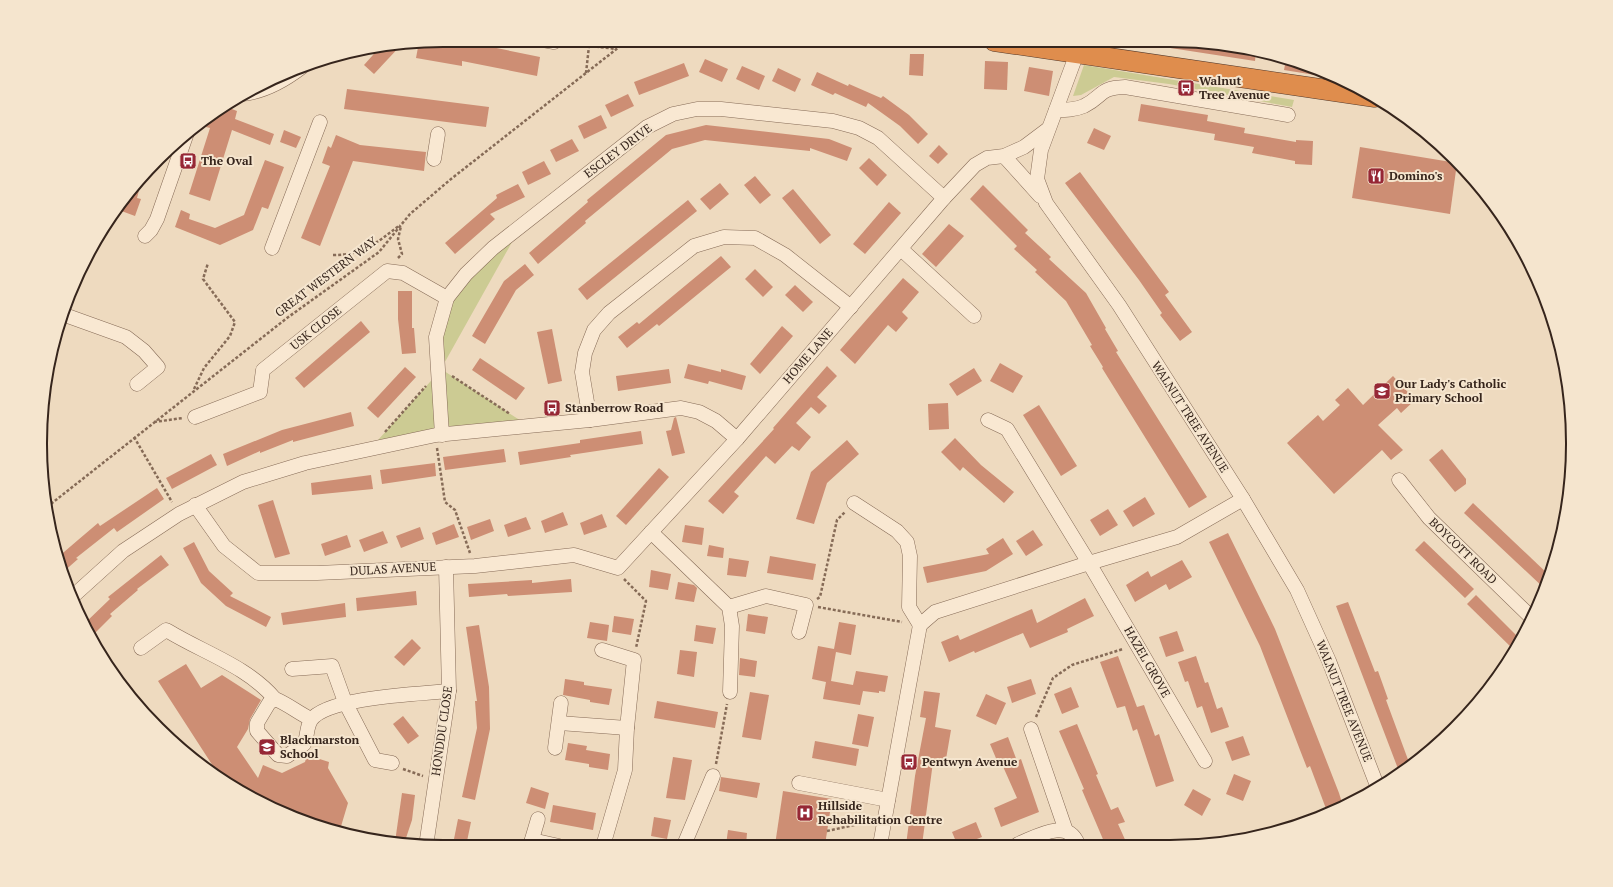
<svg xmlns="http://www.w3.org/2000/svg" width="1613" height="887" font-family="'PT Serif',serif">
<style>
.green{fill:#cccb93}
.building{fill:#cd8e74}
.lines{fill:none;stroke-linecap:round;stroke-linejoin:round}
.minor-casing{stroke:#866b57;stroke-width:15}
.highway-casing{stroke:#543a2c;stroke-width:21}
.path{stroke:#866b57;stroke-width:2.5;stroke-dasharray:3 2;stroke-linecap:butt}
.minor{stroke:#f9e8d2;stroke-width:14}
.highway{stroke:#df8d4d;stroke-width:20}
.labels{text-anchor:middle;stroke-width:4;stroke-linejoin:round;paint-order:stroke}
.poi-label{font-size:12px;font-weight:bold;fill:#36251c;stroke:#f5e5ce;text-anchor:start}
.street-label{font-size:12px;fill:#36251c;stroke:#f5e5ce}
.rim{fill:none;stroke:#36251c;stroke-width:2}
</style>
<rect width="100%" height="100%" fill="#eedabf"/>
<g class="green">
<polygon points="1084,65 1294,100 1292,107 1169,84 1114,77 1081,95 1073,96"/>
<polygon points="521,226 441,369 529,426 370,449 438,373 447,298"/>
</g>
<g class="building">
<polygon points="437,41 471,48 472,43 540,57 537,76 462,61 462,66 416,58 419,42"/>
<polygon points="1165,41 1196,41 1256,51 1255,61 1164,47"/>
<polygon points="402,44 374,74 364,65 381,46"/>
<polygon points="910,54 924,54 923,76 909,75"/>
<polygon points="705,59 728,69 722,82 699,72"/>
<polygon points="1286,59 1316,71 1315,75 1284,70"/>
<polygon points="985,61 1008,62 1007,90 984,89"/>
<polygon points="684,63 689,76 639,95 634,82"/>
<polygon points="742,66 765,76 759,90 736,79"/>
<polygon points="1029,67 1053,71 1049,96 1024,91"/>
<polygon points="778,68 801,79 795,92 772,81"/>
<polygon points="817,72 848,86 849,84 881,98 883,96 909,115 928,134 918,144 900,126 868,103 866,107 835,93 833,95 811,85"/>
<polygon points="347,89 489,107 486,127 344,109"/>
<polygon points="628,94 634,106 611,117 605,105"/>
<polygon points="1141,104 1208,115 1207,121 1245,128 1244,133 1296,142 1296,140 1313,141 1312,165 1295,164 1295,161 1252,153 1254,147 1214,140 1215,134 1138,121"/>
<polygon points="224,106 237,111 235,119 274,134 270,145 232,130 210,201 189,194 210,128 206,127 209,116"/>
<polygon points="601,115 607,128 584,139 578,126"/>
<polygon points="706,125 829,139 852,148 847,161 810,148 810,151 705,140 672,149 585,221 586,223 538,264 529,253 588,202 587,200 666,135"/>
<polygon points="1094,128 1111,136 1104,150 1087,143"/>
<polygon points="284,130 301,137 296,148 280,142"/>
<polygon points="336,135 360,145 426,152 424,171 353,161 320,246 301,238 330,166 322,163 328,146 331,148"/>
<polygon points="572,139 579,151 556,162 550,150"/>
<polygon points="939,145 948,154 938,164 929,156"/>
<polygon points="1360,147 1457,163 1450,214 1352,198"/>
<polygon points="869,158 887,175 877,186 859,168"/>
<polygon points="265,160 284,167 268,209 262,207 253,230 220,245 175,227 181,210 190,214 189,219 215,228 244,215"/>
<polygon points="544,161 551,174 528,185 522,172"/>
<polygon points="1080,172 1169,292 1165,295 1192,332 1180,341 1160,315 1162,313 1139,280 1065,183"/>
<polygon points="143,175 137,198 141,199 135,216 116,209"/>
<polygon points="755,176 771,195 760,204 744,185"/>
<polygon points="720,183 729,194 710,210 700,199"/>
<polygon points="518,184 525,197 490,214 495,219 455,254 445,243 497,198 496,195"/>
<polygon points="983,185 1028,230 1025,233 1051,257 1049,259 1086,293 1106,328 1105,329 1118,351 1116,352 1207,497 1189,508 1102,368 1103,367 1090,346 1092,345 1066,301 1035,272 1037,270 1014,249 1017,246 970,199"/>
<polygon points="793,189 831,235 820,244 782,198"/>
<polygon points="688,200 697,211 587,300 578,289"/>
<polygon points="889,202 901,213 865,254 853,244"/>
<polygon points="949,224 964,236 936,267 922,254"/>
<polygon points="721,256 731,267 659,326 657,324 627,348 618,337 637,322 639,324"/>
<polygon points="525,264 534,275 516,290 485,344 472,336 504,281"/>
<polygon points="755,269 773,287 763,297 745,279"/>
<polygon points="903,278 919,292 902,312 908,318 896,332 888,325 855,364 840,350"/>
<polygon points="795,285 813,302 803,312 785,295"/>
<polygon points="398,291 412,291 412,328 414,328 416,353 402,354 398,319"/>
<polygon points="361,321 370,332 304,388 295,378"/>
<polygon points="782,326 793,336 760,374 750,364"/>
<polygon points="552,329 562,381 548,384 537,332"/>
<polygon points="480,358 525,388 516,400 472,370"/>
<polygon points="1000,363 1023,376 1013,393 990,381"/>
<polygon points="688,364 721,372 721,369 746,376 742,390 709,381 708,384 684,378"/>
<polygon points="827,366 837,376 817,397 827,406 819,414 811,407 796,423 811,437 799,451 792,446 775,464 766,456 734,492 739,496 723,514 708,501 774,429 773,428"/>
<polygon points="405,367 416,377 378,418 367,408"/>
<polygon points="974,368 982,381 957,396 949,384"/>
<polygon points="669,369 671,383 618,391 616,376"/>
<polygon points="1393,376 1415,400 1401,413 1397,408 1378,425 1403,450 1391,460 1382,450 1334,494 1287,443 1318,415 1323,421 1340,405 1335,400 1348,388 1363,405"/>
<polygon points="948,403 949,429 929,430 928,404"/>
<polygon points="1039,405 1077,466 1061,476 1023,415"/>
<polygon points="351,412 354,426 293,442 293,440 260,453 260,451 227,466 223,454 282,430"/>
<polygon points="676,417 685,453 672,456 666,431 671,430 674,418"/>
<polygon points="641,431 643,444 570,455 571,457 520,465 518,452 580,443 580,440"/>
<polygon points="955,438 981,465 1014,492 1004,503 963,467 960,471 941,452"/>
<polygon points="847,440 859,454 827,483 814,524 796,519 811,472"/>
<polygon points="504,449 506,462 445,470 443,457"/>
<polygon points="1442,449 1466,479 1466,484 1455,492 1429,460"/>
<polygon points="211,454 217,465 172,489 166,478"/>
<polygon points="435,463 436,476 382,484 380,470"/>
<polygon points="659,468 669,477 626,525 616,516"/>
<polygon points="371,475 373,489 312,495 311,483"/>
<polygon points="157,488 164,499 117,532 114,528 76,558 78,559 62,573 57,558 78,540 98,523 100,526"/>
<polygon points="1145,497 1155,514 1133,527 1123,511"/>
<polygon points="273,500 290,554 275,558 258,505"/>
<polygon points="1473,503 1550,576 1545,589 1464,513"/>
<polygon points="1108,509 1118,525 1100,536 1090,520"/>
<polygon points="563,512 568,525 545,533 541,521"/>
<polygon points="602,514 607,527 584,535 580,523"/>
<polygon points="526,517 531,529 508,537 504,525"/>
<polygon points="490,519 494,531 471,540 467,527"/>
<polygon points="454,524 459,537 436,545 432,533"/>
<polygon points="685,525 704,528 702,545 682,542"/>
<polygon points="420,527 424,539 401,548 396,536"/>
<polygon points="1033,530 1043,545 1026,556 1016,541"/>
<polygon points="383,531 388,543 364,552 359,540"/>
<polygon points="1228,533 1275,629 1339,793 1343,806 1328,814 1310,766 1307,768 1300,750 1260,646 1209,542"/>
<polygon points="347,535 351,547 325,556 321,544"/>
<polygon points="1003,538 1013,554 986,571 927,583 923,567 989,554 986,549"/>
<polygon points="1424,541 1474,589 1465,598 1415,550"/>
<polygon points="194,542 209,571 233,593 230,596 271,617 266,627 226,606 201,583 183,548"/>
<polygon points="709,545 724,548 723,558 707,556"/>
<polygon points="161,555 169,565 137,589 138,590 110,614 112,616 91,637 84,624 110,599 108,597"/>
<polygon points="770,556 816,564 813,580 767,573"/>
<polygon points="729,558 749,561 746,577 727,575"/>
<polygon points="1182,560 1192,577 1169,590 1166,584 1135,602 1126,585 1148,571 1151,577"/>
<polygon points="651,570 671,574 668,590 649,587"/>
<polygon points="571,579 572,592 508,596 507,594 469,597 468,584 532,580 532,583"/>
<polygon points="678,582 694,585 697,588 694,602 675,599"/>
<polygon points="416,591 417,605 357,611 356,598"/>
<polygon points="1476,595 1521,640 1515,651 1467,604"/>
<polygon points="1085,598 1094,616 1067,629 1068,632 1030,648 1023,633 975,653 974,651 949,662 941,642 958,635 960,640 1032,609 1037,623"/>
<polygon points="1348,602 1375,672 1378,671 1388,699 1386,700 1410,765 1400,774 1336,606"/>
<polygon points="345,603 346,617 283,625 281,613"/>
<polygon points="748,614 768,617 765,634 746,631"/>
<polygon points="614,616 634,619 631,635 612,632"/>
<polygon points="590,622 609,625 607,641 587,638"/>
<polygon points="839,622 856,625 851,655 836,652 831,681 853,685 856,671 888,676 885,692 879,691 879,693 863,691 860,705 823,699 826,682 812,679 818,646 834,649"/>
<polygon points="479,625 489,687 490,729 475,800 462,797 477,728 475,701 477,701 466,627"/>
<polygon points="696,625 716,628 713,644 694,641"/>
<polygon points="1177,631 1184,651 1166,657 1159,637"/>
<polygon points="412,639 421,648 404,666 394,657"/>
<polygon points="680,650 697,652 694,677 677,674"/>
<polygon points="1118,656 1137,707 1144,705 1155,736 1159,734 1174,781 1156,787 1137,729 1133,731 1125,706 1117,708 1100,662"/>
<polygon points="1196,656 1205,683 1208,682 1217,709 1222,707 1229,727 1211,733 1202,706 1197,708 1188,681 1185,682 1178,662"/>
<polygon points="740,658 757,661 755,677 739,675"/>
<polygon points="186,664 201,688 222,675 261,700 250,719 248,729 237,747 258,778 263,765 282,773 305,762 307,755 329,762 328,768 348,803 339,833 242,793 222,780 158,681"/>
<polygon points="565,679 584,682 584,685 612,689 609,705 590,702 590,700 563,695"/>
<polygon points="1031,679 1036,694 1012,703 1007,687"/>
<polygon points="1071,687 1079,707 1062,714 1054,694"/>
<polygon points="924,691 940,693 935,727 951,730 945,765 933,762 922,845 906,845 915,776 926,718 920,717"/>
<polygon points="750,692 769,695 761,740 742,737"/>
<polygon points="986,694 1006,703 996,725 976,716"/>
<polygon points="657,701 718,712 715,728 654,718"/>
<polygon points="858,714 874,717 868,747 852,744"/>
<polygon points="403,716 419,736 408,744 393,724"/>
<polygon points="1077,724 1098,774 1096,775 1111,810 1118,807 1125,822 1118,824 1127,844 1105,844 1082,790 1084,789 1059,731"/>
<polygon points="1243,736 1250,755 1232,761 1225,742"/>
<polygon points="1008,737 1017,761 1021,759 1039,812 1001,827 994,808 1017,798 1001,762 998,763 990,744"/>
<polygon points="815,741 859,749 856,766 812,758"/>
<polygon points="568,743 587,746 586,750 610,754 608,770 589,767 589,764 565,760"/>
<polygon points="673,757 692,760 685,800 666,798"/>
<polygon points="1234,774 1251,781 1243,801 1226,794"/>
<polygon points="721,777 760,783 757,798 719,791"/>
<polygon points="531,787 549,793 545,809 526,803"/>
<polygon points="1193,789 1211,799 1202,816 1184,805"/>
<polygon points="783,791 832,799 825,845 775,845"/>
<polygon points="402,793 415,795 412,820 404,844 395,842"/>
<polygon points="553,805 596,813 593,830 550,822"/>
<polygon points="654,817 671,820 667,839 651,836"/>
<polygon points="458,819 471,822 466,846 453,844"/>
<polygon points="976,822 982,837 964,844 957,844 952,832"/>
<polygon points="728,830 747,833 746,845 726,845"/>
</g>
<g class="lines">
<g class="minor-casing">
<g id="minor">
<polyline points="543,40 554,42"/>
<polyline points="1077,53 1041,150 1037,179 1046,203 1119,305 1243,499 1297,590 1329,661 1378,788"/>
<path d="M242,94C265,92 285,80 302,67"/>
<path d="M1056,110C1066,110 1075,110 1084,106C1104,96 1098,88 1125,87L1288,115"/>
<polyline points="1004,156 1040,196"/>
<polyline points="434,159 438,134"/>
<polyline points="145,236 151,230 157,219 187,133"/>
<polyline points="272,248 320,122"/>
<polyline points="901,249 974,316"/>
<polyline points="62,314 126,337 144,351 158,367 137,384"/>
<polyline points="195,417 260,392 263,370 387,271 403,273 447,298"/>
<polyline points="590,420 582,372 585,353 594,330 609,313 694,246 724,237 755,238 785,255 851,307"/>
<polyline points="988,420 1007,429 1089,563 1205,761"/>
<polyline points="442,435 436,337 447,298 466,274 493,248 647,127 673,114 697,109 721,109 833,121 859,128 878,138 944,198"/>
<polyline points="1399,480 1429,518 1532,618"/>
<polyline points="854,503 897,531 907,542 910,556 909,607 920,625"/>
<polyline points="195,505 224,546 258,573 317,573 475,566 574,555 618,568 737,439 944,198 975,165 987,158 1004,156 1024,147 1048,129"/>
<polyline points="651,532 729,607 732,626 730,692"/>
<polyline points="71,598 123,551 179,514 243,482 305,463 436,435 590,420 681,408 699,412 716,421 737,439"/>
<polyline points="729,607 766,596 806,605 799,632"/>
<polyline points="920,625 935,612 1089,563 1177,537 1243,499"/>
<path d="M141,648L166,630L168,631C204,653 247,666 275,699"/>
<polyline points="602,650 634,660 627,728 625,770 603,846"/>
<polyline points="292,669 332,666 345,702 375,760 392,763"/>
<path d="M311,719C298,713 288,704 275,699L269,703L257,723V731L278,755L287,756L304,744C308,736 306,728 311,720C327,697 419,694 449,691"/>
<polyline points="559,723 627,728"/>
<polyline points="1031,729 1066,831"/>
<polyline points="555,748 561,703"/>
<polyline points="799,783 888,800"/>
<polyline points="532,840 559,846"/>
<path d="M1018,844C1036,837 1067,817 1078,844"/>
<polyline points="684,845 713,776"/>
<polyline points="880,845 920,625"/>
<polyline points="426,846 449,691 446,567"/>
<polyline points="530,846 538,819"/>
</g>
</g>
<g class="highway-casing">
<polyline id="highway" points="994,41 1375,97"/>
</g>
<g class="path">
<polyline points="566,43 616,49"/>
<polyline points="586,73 589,46"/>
<path d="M333,255C364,255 376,243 400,225"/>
<polyline points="398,258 402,254 398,239 401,226"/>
<polyline points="452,376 510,414"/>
<polyline points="194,389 204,368 230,336 235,322 203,279 208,263"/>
<polyline points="154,422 183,418"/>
<polyline points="385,432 426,386"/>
<polyline points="134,437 172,502"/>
<polyline points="437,448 445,502 455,510 470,553"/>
<polyline points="47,507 287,318 379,252 410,214 451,179 628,40"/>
<polyline points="624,579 646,601 636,648"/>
<polyline points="817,599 820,597 837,520 845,512"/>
<polyline points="818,607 902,622"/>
<polyline points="1036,717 1053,678 1072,665 1123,649"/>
<polyline points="716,764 727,704"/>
<polyline points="403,769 423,776"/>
<polyline points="827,831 868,822 871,823"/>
</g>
<use href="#minor" class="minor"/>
<use href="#highway" class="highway"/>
</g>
<defs>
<g id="bus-square" transform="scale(0.9)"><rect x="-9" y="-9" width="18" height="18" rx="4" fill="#962735" stroke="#f5e5ce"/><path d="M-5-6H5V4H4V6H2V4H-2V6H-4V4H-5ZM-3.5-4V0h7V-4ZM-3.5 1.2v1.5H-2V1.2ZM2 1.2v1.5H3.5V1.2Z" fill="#fff"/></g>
<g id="restaurant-square" transform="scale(0.9)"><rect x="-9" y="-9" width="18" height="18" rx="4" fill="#962735" stroke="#f5e5ce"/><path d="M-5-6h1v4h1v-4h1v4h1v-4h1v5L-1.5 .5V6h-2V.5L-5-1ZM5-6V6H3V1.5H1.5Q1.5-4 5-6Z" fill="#fff"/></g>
<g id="school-square" transform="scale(0.9)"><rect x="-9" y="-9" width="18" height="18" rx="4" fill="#962735" stroke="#f5e5ce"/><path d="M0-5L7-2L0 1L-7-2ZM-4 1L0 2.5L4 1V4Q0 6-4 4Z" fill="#fff"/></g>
<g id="hospital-square" transform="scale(0.9)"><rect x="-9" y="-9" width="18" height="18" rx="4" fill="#962735" stroke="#f5e5ce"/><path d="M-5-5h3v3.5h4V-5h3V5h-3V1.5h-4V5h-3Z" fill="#fff"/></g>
</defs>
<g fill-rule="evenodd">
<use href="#bus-square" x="1186" y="88"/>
<use href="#bus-square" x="188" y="161"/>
<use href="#restaurant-square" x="1376" y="176"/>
<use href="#school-square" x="1382" y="391"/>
<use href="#bus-square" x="552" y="408"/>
<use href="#school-square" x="267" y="747"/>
<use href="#bus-square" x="909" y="762"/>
<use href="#hospital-square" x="805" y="813"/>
</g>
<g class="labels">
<g class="poi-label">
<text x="1199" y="85">Walnut<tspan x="1199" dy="14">Tree Avenue</tspan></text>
<text x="201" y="165">The Oval</text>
<text x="1389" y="180">Domino's</text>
<text x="1395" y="388">Our Lady's Catholic<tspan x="1395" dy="14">Primary School</tspan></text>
<text x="565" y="412">Stanberrow Road</text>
<text x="280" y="744">Blackmarston<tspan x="280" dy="14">School</tspan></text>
<text x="922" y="766">Pentwyn Avenue</text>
<text x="818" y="810">Hillside<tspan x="818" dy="14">Rehabilitation Centre</tspan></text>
</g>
<g class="street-label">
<text transform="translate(618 151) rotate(-37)" y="4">ESCLEY DRIVE</text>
<text transform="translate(326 277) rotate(-37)" y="4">GREAT WESTERN WAY</text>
<text transform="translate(316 328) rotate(-39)" y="4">USK CLOSE</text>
<text transform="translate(808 356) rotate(-49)" y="4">HOME LANE</text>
<text transform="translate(1190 417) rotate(57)" y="4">WALNUT TREE AVENUE</text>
<text transform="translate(1463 551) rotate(44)" y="4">BOYCOTT ROAD</text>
<text transform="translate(393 569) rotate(-3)" y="4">DULAS AVENUE</text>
<text transform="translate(1147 662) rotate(60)" y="4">HAZEL GROVE</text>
<text transform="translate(1344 701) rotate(68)" y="4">WALNUT TREE AVENUE</text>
<text transform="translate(442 731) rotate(-82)" y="4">HONDDU CLOSE</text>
</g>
</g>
<path d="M0 0H1613V887H0ZM443 47H1170A396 396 0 0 1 1566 443V444A396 396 0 0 1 1170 840H443A396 396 0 0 1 47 444V443A396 396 0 0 1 443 47Z" fill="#f5e5ce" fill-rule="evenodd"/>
<path class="rim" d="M443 47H1170A396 396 0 0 1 1566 443V444A396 396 0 0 1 1170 840H443A396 396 0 0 1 47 444V443A396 396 0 0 1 443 47Z"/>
</svg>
